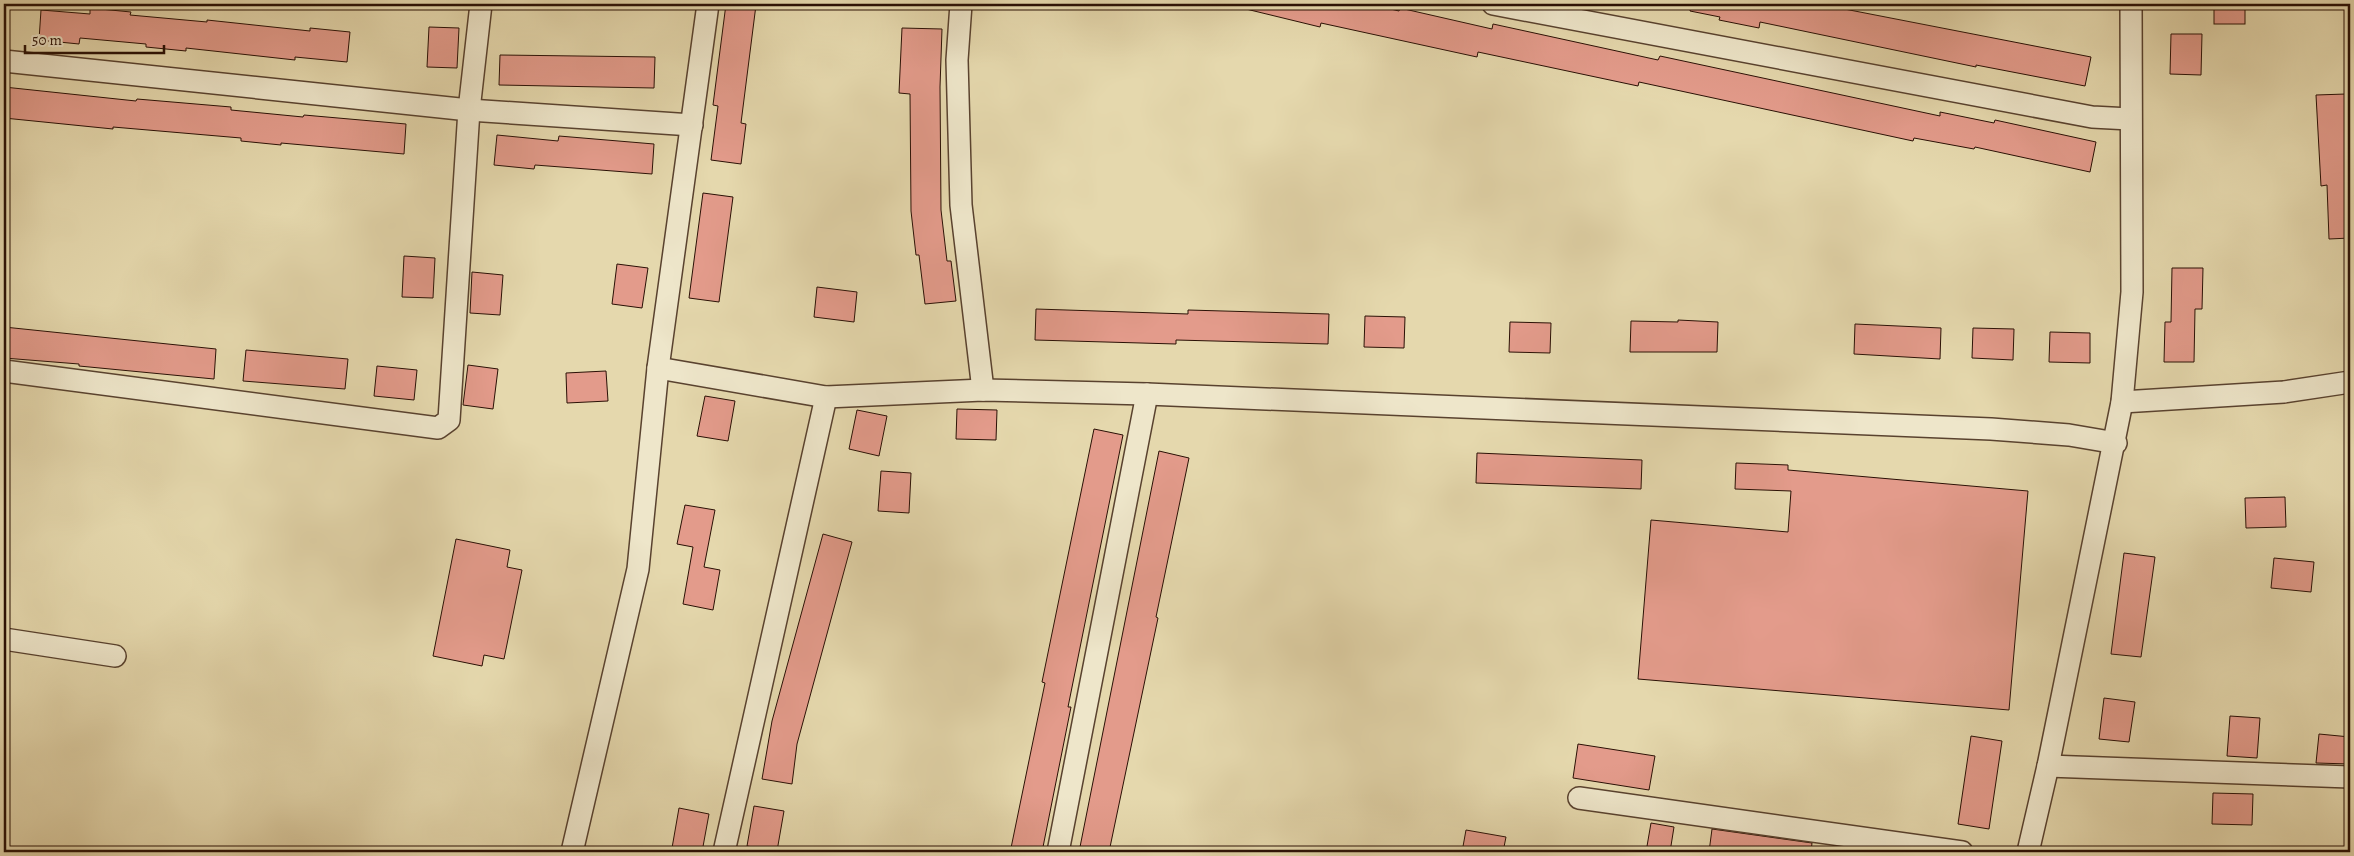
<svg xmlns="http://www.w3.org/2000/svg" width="2354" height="856" font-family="Alegreya,serif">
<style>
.building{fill:#e39b8b;stroke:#2a1005}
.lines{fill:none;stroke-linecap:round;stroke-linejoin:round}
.street-casing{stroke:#59422f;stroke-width:24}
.street{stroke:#eee6ca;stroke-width:21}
</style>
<rect width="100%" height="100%" fill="#e5d8ad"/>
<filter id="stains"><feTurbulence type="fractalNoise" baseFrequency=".004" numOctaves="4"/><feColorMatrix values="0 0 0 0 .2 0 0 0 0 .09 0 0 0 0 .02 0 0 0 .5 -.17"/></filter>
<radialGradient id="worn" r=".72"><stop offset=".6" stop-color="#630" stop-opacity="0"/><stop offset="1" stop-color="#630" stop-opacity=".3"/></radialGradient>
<g class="building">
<polygon points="726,4 756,5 741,123 746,124 741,164 711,160 718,106 713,105"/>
<polygon points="1247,4 1370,4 1399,11 1400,8 1492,29 1493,24 1658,60 1660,56 1940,116 1940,112 1994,123 1995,120 2096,142 2090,172 1975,147 1974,149 1914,138 1913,141 1639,82 1638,86 1478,52 1477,57 1321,23 1320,27 1246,9"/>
<polygon points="1691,4 1830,4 1829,6 2091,57 2085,86 1976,65 1976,67 1760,22 1759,28 1719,20 1720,17 1690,11"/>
<rect x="2214" y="4" width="31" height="20"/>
<polygon points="90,8 131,12 130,15 207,22 207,20 310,31 310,28 350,32 347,62 295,57 295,60 186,48 186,51 146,47 146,44 80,38 79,44 39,40 41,10 90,14"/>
<polygon points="429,27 459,28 457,68 427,67"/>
<polygon points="902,28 942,29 940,87 941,210 947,261 951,261 956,301 925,304 919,255 916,255 911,211 910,94 899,93"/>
<polygon points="2171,34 2202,34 2201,75 2170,74"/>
<polygon points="500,55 655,57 654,88 499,85"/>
<polygon points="4,87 136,101 137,99 231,107 231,110 303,117 304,115 406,124 404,154 281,143 281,145 241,141 241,138 113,127 113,129 4,118"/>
<polygon points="2346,94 2350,154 2350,238 2329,239 2327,185 2321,186 2316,95"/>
<polygon points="497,135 558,141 559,136 654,144 652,174 535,165 534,169 494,165"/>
<polygon points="703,193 733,197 719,302 689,298"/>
<polygon points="404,256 435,258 433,298 402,297"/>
<polygon points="617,264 648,268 642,308 612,304"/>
<polygon points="2172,268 2203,268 2202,309 2195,309 2194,362 2164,362 2165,322 2171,322"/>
<polygon points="472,272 503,275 500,315 470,313"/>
<polygon points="817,287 857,292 854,322 814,317"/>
<polygon points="1036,309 1188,314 1188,310 1329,314 1328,344 1176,340 1176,344 1035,340"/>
<polygon points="1365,316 1405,317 1404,348 1364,347"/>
<polygon points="1678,320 1718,322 1717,352 1630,352 1631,321 1678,322"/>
<polygon points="1510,322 1551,323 1550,353 1509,352"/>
<polygon points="1855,324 1941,328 1940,359 1854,354"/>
<polygon points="4,327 216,349 214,379 79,366 79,364 4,358"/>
<polygon points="1973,328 2014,329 2013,360 1972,358"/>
<polygon points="2050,332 2090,333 2090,363 2049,362"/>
<polygon points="246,350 348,359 345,389 243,381"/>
<polygon points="468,365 498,369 493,409 463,405"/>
<polygon points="377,366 417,370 414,400 374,396"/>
<polygon points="606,371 608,401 567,403 566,373"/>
<polygon points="705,396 735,401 728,441 697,436"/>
<polygon points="957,409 997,410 996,440 956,439"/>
<polygon points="857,410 887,416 879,456 849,449"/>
<polygon points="1094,429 1123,435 1068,707 1071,707 1042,852 1031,852 1011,848 1045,683 1042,682"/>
<polygon points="1159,451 1189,458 1156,617 1158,618 1109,852 1079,852"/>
<polygon points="1477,453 1642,460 1641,489 1476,483"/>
<polygon points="1736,463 1788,465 1788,470 2028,491 2009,710 1638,679 1651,520 1788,532 1791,491 1735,489"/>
<polygon points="881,471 911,473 909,513 878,511"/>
<polygon points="2285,497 2286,527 2246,528 2245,498"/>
<polygon points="685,505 715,510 704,567 720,570 713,610 683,604 693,547 677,544"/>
<polygon points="823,534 852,542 797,744 792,784 762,779 772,721"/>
<polygon points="456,539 510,550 507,567 522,570 504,659 484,655 482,666 433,656"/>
<polygon points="2124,553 2155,557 2141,657 2111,654"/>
<polygon points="2274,558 2314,562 2311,592 2271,588"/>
<polygon points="2104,698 2135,702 2129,742 2099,739"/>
<polygon points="2230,716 2260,718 2257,758 2227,756"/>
<polygon points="2319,734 2350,737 2350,764 2316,763"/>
<polygon points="1971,736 2002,741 1989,829 1958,824"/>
<polygon points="1578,744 1655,756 1649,790 1573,778"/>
<polygon points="2213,793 2253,794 2252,825 2212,824"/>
<polygon points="754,806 784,811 777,851 747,846"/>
<polygon points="679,808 709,814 702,852 672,848"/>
<polygon points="1651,823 1674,827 1670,852 1646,852"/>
<polygon points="1712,829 1812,843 1811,852 1709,852"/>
<polygon points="1466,830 1506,837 1503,852 1462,852"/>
</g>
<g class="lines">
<g class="street-casing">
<g id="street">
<polyline points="961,4 957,60 961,205 983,390"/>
<polyline points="1493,4 2092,117 2130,119"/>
<polyline points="4,61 469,110 692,125"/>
<polyline points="658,368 826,397 983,390 1147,394 1991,429 2069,435 2116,443"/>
<polyline points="4,371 438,428 449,420 469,110 481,4"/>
<polyline points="2122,402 2284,392 2350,382"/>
<polyline points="4,639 115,656"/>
<polyline points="2048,766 2350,777"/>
<polyline points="1579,798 1962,852"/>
<polyline points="572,852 638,569 658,368 708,4"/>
<polyline points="724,852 826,397"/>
<polyline points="1058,852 1147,394"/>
<polyline points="2028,852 2048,766 2122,402 2132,292 2131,4"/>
</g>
</g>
<use href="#street" class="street"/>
</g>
<rect width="2354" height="856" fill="none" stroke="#e5d8ad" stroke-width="20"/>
<rect x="5" y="5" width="2344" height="846" fill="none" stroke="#2a1005" stroke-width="2.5"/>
<rect x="10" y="10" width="2334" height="836" fill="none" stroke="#2a1005"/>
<path d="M25 45v8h139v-8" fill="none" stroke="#2a1005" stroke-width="2.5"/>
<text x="32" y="45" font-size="15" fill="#2a1005" stroke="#eee6ca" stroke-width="4" paint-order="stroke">50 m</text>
<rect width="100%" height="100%" filter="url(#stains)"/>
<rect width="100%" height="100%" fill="url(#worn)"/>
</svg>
